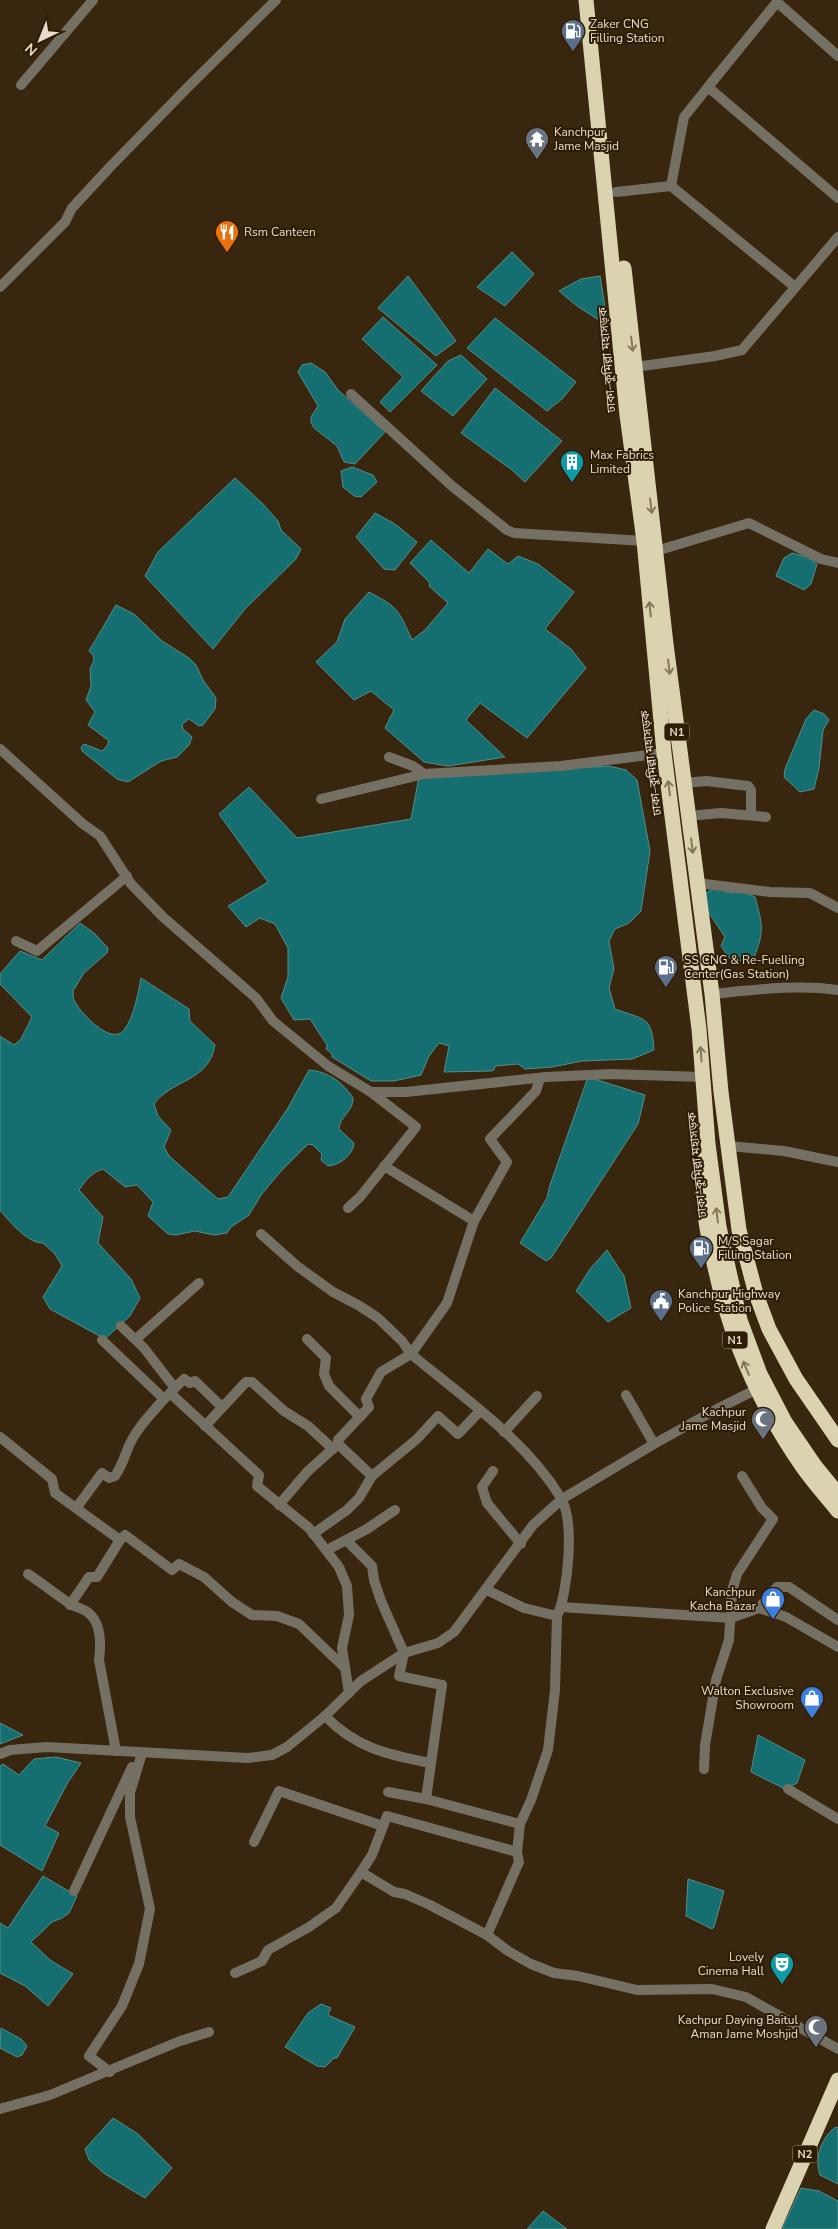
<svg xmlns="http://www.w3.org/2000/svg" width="838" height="2229" font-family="'Nunito Sans','Noto Sans Bengali',sans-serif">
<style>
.water{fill:#156e6f;stroke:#548f8b}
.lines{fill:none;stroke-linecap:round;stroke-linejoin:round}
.street{stroke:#747063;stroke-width:10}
.highway{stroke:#dbd2b0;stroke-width:15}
.oneway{stroke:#84775a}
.labels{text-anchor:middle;stroke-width:4;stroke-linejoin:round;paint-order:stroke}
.shield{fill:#2e1c05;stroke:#b0a291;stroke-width:1}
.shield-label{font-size:11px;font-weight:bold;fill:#e7dbcd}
.poi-label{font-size:12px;fill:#e7dbcd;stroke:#2e1c05;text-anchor:start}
.street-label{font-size:12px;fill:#e7dbcd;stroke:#2e1c05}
</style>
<rect width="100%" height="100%" fill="#39260e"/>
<g class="water">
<polygon points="512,252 534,274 505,306 477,287"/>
<polygon points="408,276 456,341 436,356 378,308"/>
<polygon points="600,276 608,326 577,306 559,291 581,279"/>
<polygon points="383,317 437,365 390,412 380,402 403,377 362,339"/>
<polygon points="495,318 576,382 562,399 547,411 467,348"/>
<polygon points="461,355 487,379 453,416 421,391 448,361"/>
<polygon points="311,363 325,372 338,390 385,432 355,464 344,462 337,446 314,428 311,422 311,417 318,406 298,372 302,365"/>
<polygon points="495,388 562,441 525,482 512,470 461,433"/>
<polygon points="352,467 373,475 377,482 361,497 354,496 343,487 341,471"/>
<polygon points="235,478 263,504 278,521 281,530 301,549 296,559 245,609 213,649 145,576 158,552"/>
<polygon points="375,513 395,524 417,542 395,570 384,569 356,537"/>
<path d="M431,540L469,573L488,549L508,564L518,556L538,564L574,592L545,629L571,649L586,668L527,738L480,703L466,720L505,757L448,766L424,762L385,728L394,710L371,691L354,700L316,662L337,642L345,619L369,592C399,608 398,609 412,640L425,630L448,603L429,586L430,583L410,563Z"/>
<polygon points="792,553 807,557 817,564 811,584 804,590 776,576 784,558"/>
<polygon points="116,605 134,614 162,641 189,658 196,665 203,680 216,698 215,709 203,725 199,726 189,719 182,724 183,729 192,737 189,745 177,757 161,761 128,782 117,779 82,751 81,747 84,744 102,751 107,746 109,741 88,725 95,712 86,700 91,686 90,669 94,660 93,655 89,651"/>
<polygon points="814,710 824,714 829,720 823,730 819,768 814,789 800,792 784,777 785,769 806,719"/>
<path d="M609,766L626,770L637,780L650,851L641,911L629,923L615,929L609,941L614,969L609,988L615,1009C644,1020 652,1015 654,1050L632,1059L582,1061L552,1067L525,1069L518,1064L495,1066L494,1070L491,1071L444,1072L449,1046L439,1043L429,1056L421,1075L394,1081H371L332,1057V1054L326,1049L327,1045L310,1019L294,1020L281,998L288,977V948L275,924L260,918L246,927L228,906L268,882L219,814L249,787L297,838L411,819L419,777Z"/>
<path d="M717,887L729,893L741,891L755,897C762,922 765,932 754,957L733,963L721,946L725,937L703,904L706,893Z"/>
<path d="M80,923L94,933L108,948L107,953L84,973L73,991C73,995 73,999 75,1002C82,1014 111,1046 124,1030C134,1017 138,994 141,978L189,1009L190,1021L215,1045C209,1082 172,1079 154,1104L158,1116L171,1130L164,1147L169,1156L218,1199L228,1197L288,1108L309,1070C327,1071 344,1083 353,1098C354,1111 339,1117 339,1129L354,1143C353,1155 340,1165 328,1166L321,1160L322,1154L313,1145L308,1144L281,1171L261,1195L249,1215L231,1227L227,1233L214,1235L195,1231L176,1235L168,1234L148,1216L153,1202L137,1185L125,1187L103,1169C91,1173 86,1180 79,1190L103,1217L98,1243L131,1279L140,1298L130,1316L105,1339L50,1309L43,1297L62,1266L55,1254L43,1243C27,1243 9,1221 0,1210V1036L14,1045L21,1039L32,1017L0,984V974L20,951L42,960Z"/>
<polygon points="588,1077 645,1095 638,1124 551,1258 546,1261 520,1243 547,1198 550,1185"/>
<polygon points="607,1250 624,1276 631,1308 608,1322 576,1291 590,1269"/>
<polygon points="0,1723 23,1735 0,1744"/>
<polygon points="758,1735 805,1760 797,1783 785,1789 751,1772"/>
<polygon points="56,1757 81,1763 67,1784 45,1826 59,1833 42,1871 0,1845 0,1766 3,1764 19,1775 34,1759"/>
<polygon points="43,1876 77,1896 69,1913 62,1918 52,1922 31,1942 50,1960 73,1974 48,2006 25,1986 0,1973 0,1923 8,1928"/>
<polygon points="688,1879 724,1891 714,1927 712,1929 686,1916"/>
<polygon points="321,2004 331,2008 328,2014 330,2016 355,2027 337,2058 334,2058 325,2067 317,2066 285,2047 308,2013"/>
<polygon points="1,2028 21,2039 27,2046 22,2055 17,2057 0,2048"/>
<polygon points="113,2118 138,2134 172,2168 145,2198 105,2174 89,2160 85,2149"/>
<path d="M836,2127L838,2128V2184L820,2175C814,2158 822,2136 836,2127Z"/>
<polygon points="801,2188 819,2191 838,2201 838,2229 782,2229"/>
<polygon points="543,2211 567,2229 527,2229"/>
</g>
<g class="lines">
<g class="street">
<polyline points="21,85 93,0"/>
<polyline points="708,87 777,2 838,56"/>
<polyline points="616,192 671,186"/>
<polyline points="0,287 65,222 72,208 110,167 189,86 276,0"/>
<polyline points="795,287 671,186 684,117 708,87 838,198"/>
<polyline points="635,367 715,356 742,350 838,237"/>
<polyline points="351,394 452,486 507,530 514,533 644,541"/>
<polyline points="656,551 749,523 821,559 838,563"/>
<polyline points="0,749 83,824 100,836 131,884 163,917 256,998 273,1021 328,1066 371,1092 406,1092 546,1077 611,1074 702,1077"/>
<polyline points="389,757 413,766 424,774 561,766 664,753"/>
<polyline points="684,783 706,781 748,786 751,790 751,815"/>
<polyline points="321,799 424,774"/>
<polyline points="688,816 721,813 766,817"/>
<polyline points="697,883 770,892 810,893 838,908"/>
<polyline points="16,941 37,951 127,876"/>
<path d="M712,994C753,990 797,984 838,990"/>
<polyline points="729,1146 784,1151 838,1162"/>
<polyline points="384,1166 474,1221"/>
<polyline points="348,1208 360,1197 416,1127 371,1092"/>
<path d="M261,1234L297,1266L333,1292L358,1305L378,1318L402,1341L411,1354C464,1398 525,1439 561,1498C575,1521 568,1593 557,1616L555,1690L548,1750L531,1800L520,1824L517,1852L519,1862L487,1935L508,1951L531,1964L554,1973L578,1976L637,1990L712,1989L746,1997L838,2049"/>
<polyline points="121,1326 144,1348 174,1387"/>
<polyline points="136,1339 199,1283"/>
<polyline points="307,1339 326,1358 324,1374 329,1386 360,1417"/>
<polyline points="102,1340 164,1399 167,1396"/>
<polyline points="626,1395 654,1444"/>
<polyline points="222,1407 195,1381 190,1383 184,1379 170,1393 259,1475 257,1486 309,1528 339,1567 347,1586 349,1615 342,1648 349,1693"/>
<polyline points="205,1426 246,1382 252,1382 284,1411 308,1426 333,1449"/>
<polyline points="504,1432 537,1396"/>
<polyline points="0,1437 52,1479 55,1493 120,1540 125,1535 172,1570 179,1564 204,1577 232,1602 252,1615 277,1616 299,1624 345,1668"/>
<polyline points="493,1471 482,1487 487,1503 521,1544"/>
<polyline points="372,1476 417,1439 438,1416 458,1434 480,1411"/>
<polyline points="279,1505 307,1472 338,1444 338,1440 369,1407 366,1399 381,1372 411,1354 447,1303 474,1221 507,1162 490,1139 536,1091 540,1078"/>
<path d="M77,1507L102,1473L109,1478L115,1476C122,1466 124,1458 128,1448C136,1429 151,1414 164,1399"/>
<polyline points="313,1534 347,1510 359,1498 372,1476 338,1444"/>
<polyline points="346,1540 372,1566 374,1580 381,1601 404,1653 399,1676 442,1685 426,1799"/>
<polyline points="327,1550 367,1529 395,1510"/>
<path d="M28,1574C42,1583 55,1594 69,1603C74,1607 81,1608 86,1611C102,1621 101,1645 99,1660L116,1751"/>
<polyline points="487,1590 524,1608 557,1616"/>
<polyline points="70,1605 89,1577 97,1577 120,1540"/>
<polyline points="561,1607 731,1618 759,1608 786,1617 838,1647"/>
<polyline points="759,1608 777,1587 789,1587 838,1620"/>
<path d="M325,1716C356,1748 388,1755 431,1763"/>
<polyline points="0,1754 10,1750 47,1747 248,1758 272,1755 287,1747 325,1716 361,1681 404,1653 438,1643 454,1632 533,1525 562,1499 654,1444 717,1409 755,1390"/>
<polyline points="704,1769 705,1745 716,1680 729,1640 732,1591 737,1574 773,1519 762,1508 742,1476"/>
<polyline points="788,1789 838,1819"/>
<polyline points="388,1792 426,1799 520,1824"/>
<polyline points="254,1842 279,1791 383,1826"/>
<polyline points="74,1891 132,1767"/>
<polyline points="487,1935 430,1905 405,1894 394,1892 361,1872 372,1855 387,1816 517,1852"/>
<polyline points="235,1973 262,1961 268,1950 309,1927 336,1908 361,1872"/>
<polyline points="110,2072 89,2056 122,2006 139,1964 150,1909 130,1817 130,1793 142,1753"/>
<polyline points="0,2109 50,2095 180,2041 209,2032"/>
</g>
<g class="highway">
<polyline points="586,0 627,415 644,541 664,753 699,1029 708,1144 719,1227 740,1320 760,1374 785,1422 815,1466 838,1494"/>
<polyline points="624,268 666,644 712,994 721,1092 739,1230 756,1294 769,1329 796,1379 838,1440"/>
<path d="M705,1159C700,1191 705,1222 712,1253C727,1331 757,1401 802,1466C813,1482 826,1496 838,1511"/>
<polyline points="773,2229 838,2080"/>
</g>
</g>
<defs><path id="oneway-shaft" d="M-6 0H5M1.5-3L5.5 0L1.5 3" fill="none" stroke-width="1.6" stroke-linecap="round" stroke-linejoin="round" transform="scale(1.25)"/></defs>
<g class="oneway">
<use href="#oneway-shaft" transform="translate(632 344) rotate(83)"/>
<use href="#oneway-shaft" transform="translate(651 506) rotate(83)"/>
<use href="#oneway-shaft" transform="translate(650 609) rotate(-96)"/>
<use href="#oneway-shaft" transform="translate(669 667) rotate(83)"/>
<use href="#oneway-shaft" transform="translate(669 788) rotate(-97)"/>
<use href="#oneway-shaft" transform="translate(692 846) rotate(83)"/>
<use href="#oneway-shaft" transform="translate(701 1054) rotate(-94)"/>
<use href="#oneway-shaft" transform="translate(717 1215) rotate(-97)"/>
<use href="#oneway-shaft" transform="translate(746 1368) rotate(-113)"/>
</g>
<defs>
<g id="fuel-pin" transform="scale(1.25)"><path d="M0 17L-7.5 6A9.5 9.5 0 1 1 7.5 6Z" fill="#5c6f8a" stroke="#2e1c05"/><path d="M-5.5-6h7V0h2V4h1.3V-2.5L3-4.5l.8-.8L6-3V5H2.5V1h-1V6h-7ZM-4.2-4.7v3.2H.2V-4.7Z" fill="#fff"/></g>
<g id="temple-pin" transform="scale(1.25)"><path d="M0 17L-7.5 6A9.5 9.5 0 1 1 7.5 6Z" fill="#6b7280" stroke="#2e1c05"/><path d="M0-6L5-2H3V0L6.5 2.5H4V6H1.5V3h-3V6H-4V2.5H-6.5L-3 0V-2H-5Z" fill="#fff"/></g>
<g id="restaurant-pin" transform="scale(1.25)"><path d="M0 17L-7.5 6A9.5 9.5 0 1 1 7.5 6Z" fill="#e8710a" stroke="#2e1c05"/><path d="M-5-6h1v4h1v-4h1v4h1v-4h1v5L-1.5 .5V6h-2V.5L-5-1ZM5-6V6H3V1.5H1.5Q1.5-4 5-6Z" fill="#fff"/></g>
<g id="building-pin" transform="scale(1.25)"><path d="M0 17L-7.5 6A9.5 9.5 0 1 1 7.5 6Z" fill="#0f9aa8" stroke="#2e1c05"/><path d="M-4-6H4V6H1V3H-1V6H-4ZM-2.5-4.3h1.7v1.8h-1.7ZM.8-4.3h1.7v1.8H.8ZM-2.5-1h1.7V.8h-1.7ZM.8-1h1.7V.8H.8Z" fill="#fff"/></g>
<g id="civic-pin" transform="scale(1.25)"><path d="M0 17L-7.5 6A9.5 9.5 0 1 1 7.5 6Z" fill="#5c6f8a" stroke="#2e1c05"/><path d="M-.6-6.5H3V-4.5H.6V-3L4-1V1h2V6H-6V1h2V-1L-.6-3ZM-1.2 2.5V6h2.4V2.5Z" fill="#fff"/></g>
<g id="mosque-pin" transform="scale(1.25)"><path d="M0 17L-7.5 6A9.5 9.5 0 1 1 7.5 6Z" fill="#6b7280" stroke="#2e1c05"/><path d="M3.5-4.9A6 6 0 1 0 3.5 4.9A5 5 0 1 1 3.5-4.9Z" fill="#fff"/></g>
<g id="shop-pin" transform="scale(1.25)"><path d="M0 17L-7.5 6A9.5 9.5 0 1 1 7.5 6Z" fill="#3f7fe0" stroke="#2e1c05"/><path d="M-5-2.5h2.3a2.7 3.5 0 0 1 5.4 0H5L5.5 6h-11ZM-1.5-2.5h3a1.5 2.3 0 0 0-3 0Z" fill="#fff"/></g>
<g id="theatre-pin" transform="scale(1.25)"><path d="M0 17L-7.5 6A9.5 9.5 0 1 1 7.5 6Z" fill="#0f9aa8" stroke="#2e1c05"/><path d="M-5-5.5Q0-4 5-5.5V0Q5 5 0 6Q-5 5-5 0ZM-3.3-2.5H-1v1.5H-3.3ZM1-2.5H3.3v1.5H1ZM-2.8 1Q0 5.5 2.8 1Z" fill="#fff"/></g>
</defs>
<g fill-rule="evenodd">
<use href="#fuel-pin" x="573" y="31"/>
<use href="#temple-pin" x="537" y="139"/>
<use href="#restaurant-pin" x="227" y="232"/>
<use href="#building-pin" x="572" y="462"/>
<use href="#fuel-pin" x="666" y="967"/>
<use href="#fuel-pin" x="701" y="1248"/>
<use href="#civic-pin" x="661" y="1301"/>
<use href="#mosque-pin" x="763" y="1419"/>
<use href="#shop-pin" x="773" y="1599"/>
<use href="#shop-pin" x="812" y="1698"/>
<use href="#theatre-pin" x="782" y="1964"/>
<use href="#mosque-pin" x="816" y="2027"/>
</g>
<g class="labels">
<g class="shield">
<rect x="664.5" y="723.5" width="25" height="17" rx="4"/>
<rect x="722.5" y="1331.5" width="25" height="17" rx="4"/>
<rect x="792.5" y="2145.5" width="25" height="17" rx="4"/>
</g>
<g class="shield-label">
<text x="677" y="736">N1</text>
<text x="735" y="1344">N1</text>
<text x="805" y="2158">N2</text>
</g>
<g class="poi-label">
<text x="590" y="28">Zaker CNG<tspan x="590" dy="14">Filling Station</tspan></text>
<text x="554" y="136">Kanchpur<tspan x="554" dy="14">Jame Masjid</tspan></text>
<text x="244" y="236">Rsm Canteen</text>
<text x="590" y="459">Max Fabrics<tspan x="590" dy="14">Limited</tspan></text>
<text x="684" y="964">SS CNG &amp; Re-Fuelling<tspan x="684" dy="14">Center(Gas Station)</tspan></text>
<text x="718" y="1245">M/S Sagar<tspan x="718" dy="14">Filling Stalion</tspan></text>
<text x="678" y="1298">Kanchpur Highway<tspan x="678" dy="14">Police Station</tspan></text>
<text x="746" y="1416" text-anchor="end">Kachpur<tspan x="746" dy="14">Jame Masjid</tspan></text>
<text x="756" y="1596" text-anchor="end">Kanchpur<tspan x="756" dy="14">Kacha Bazar</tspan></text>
<text x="794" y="1695" text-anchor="end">Walton Exclusive<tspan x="794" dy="14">Showroom</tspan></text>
<text x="764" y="1961" text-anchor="end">Lovely<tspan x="764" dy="14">Cinema Hall</tspan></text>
<text x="798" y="2024" text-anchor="end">Kachpur Daying Baitul<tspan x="798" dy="14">Aman Jame Moshjid</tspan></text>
</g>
<g class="street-label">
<text transform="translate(607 360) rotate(-95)" y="4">ঢাকা–কুমিল্লা মহাসড়ক</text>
<text transform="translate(651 763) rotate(-97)" y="4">ঢাকা–কুমিল্লা মহাসড়ক</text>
<text transform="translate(697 1165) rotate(-96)" y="4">ঢাকা–কুমিল্লা মহাসড়ক</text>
</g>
</g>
<g transform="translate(40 40) rotate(223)" stroke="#2e1c05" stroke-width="4" paint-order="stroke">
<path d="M0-4L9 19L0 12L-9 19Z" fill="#e7dbcd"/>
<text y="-8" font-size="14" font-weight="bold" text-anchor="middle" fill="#e7dbcd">N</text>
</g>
</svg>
